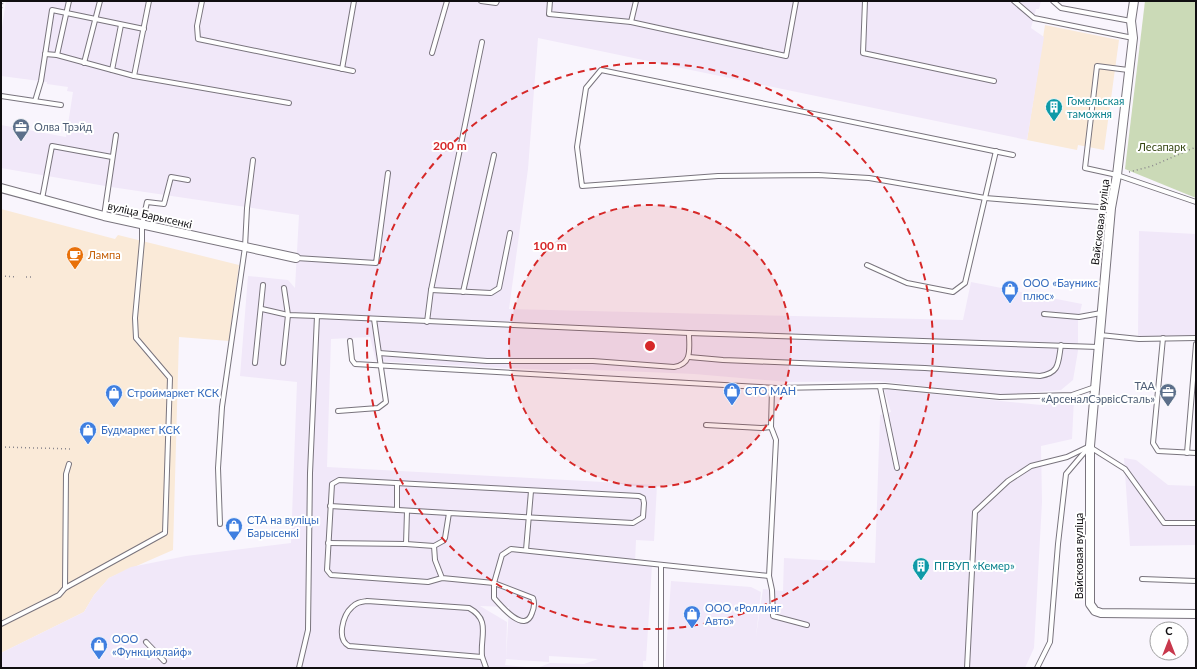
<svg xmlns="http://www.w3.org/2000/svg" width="1197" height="669" font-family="Lato,sans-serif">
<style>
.commercial{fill:#faead8}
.built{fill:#f1e8f9;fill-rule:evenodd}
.green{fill:#cbdab7}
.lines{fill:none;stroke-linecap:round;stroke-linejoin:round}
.service-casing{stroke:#79747d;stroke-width:6}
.minor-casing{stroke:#79747d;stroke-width:10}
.path{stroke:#8a868c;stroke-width:1.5;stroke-dasharray:1 3;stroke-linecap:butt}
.service{stroke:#fff;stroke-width:4}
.minor{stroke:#fff;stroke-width:8}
.ring{fill:none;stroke:#d62828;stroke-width:2;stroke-dasharray:7 5}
.labels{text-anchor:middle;stroke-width:4;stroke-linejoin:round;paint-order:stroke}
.culture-label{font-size:11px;fill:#0d838f;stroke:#fff;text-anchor:start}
.service-label{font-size:11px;fill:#4e5e75;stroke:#fff;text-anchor:start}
.park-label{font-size:11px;fill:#334510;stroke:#fff}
.street-label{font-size:11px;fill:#100e11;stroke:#fff}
.food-label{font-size:11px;fill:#c56008;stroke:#fff;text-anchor:start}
.shop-label{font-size:11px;fill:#366cbe;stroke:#fff;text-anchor:start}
.centre{fill:#d62828;stroke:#fff;stroke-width:2}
.ring-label{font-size:12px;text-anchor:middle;font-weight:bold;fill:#d62828;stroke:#fff;stroke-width:4;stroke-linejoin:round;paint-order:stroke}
</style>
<rect width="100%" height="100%" fill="#f9f5fd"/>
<g class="commercial">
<polygon points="1045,25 1119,40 1104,150 1078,145 1077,150 1027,140"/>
<polygon points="1,209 115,239 118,235 239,265 229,341 179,337 173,550 109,578 94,595 84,612 1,653"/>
</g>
<g class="built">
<path d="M6,1H1041L1039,9H1036L1031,28L1044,37L1027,140L538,38L528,169L509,309L963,320L971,282L1082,304L1078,321V351L1073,380L1061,390L1001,395L878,381L788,382L694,374L573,369L564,371L376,361L370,337L331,339L327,467L657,485L654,541L636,540L635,564L652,565L646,661H638H643V668H1V653L84,612L94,595L109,578L131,567L186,556L291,543L297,382L240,376L248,276L288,280L295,288L299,215L111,187L1,168V125L66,137L73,92L67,91L68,87L47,84V82L1,76V34ZM480,606L509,607L506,659L507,622ZM549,656L598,659L584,664L550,663L537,668L505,665L506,659L549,662Z"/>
<polygon points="1139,231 1196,234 1196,336 1138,337"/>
<polygon points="884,389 1041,405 1074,399 1072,439 1041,446 1042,502 1034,648 1025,668 665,668 671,581 751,587 761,592 756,636 763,589 783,591 784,558 875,563 880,415 891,412"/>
<polygon points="1124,458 1136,460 1168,485 1196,486 1196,545 1130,546"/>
</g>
<polygon class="green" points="1145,1 1196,1 1196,198 1125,169"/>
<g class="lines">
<g class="service-casing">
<g id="service">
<polyline points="202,1 197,26 198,39 353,71"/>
<polyline points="481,1 496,3 497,1"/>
<polyline points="550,1 549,14 631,22 786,56 796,1"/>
<polyline points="865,1 863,53 994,81"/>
<polyline points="1014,1 1034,18 1133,38"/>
<polyline points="1053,1 1061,8 1131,21"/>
<polyline points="631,22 636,1"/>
<polyline points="432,53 447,1"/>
<polyline points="45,54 57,55 134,76 289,103"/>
<polyline points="57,55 69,1"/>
<polyline points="84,63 100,1"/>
<polyline points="342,69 354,1"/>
<polyline points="112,70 121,25"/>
<polyline points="1128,70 1097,66 1085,168 1117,175 1196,202"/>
<polyline points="134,76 149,1"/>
<polyline points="1,96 61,105"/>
<polyline points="35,101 41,81 52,10 144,29"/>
<polyline points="1013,155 601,70 586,88 577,147 582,186 718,176 818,175 869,178 985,198 1111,208"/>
<polyline points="42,199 52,146 112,157"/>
<polyline points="104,216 116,135"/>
<polyline points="296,258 376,263 388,173"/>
<polyline points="867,265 907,283 953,292 965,283 996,151"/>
<polyline points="431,290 491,293 499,288 510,233"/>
<polyline points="463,292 494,155"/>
<polyline points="262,309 288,315 317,316"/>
<polyline points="1044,314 1079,317 1101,313"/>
<polyline points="427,322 431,290 482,42"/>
<polyline points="1100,335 1139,339 1196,338"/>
<polyline points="1163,338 1153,443 1158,451 1196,453"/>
<polyline points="350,341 352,360 355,364 777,388 885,386 1000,397 1072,395 1095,387"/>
<path d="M379,353L487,361H593L674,367C693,364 689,348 689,333"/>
<path d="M689,357L723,360L925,368L1040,376C1060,373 1058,363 1061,345"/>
<polyline points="255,363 263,285"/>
<polyline points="283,363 288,315 284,288"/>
<polyline points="880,387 897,468"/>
<polyline points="338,411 378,408 386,402 374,319"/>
<polyline points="706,425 761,428 771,427 772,388"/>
<polyline points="771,427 776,440 769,576 772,590 773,616 807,625"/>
<polyline points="1090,447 1125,469 1164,523 1196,523"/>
<polyline points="1187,453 1196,344"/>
<polyline points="330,506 449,513"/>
<polyline points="397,510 397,484"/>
<polyline points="220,524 218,468 222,407 245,247 247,208 253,160"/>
<polyline points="328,543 406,544 407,511"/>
<polyline points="406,544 434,546"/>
<polyline points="526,550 531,491"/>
<polyline points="442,578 435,560 434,546 443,541 445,538 449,513 633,523 643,517 644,503 643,498 639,496 339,480 332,484 327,570 331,575 428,582 442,578 494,583 502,555 511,549 769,576"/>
<polyline points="1142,579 1196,581"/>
<path d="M494,583L533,598C535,603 534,608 532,613C525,635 500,605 494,598Z"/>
<polyline points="65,588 165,533 170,378 136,338 135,318 142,241 142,225 147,202 164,204 171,177 188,180"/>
<polyline points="1,624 59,595 65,588 66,474 69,464"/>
<polyline points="146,642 164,661"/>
<path d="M482,657L349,646C336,639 343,615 352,607C357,602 361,602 367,601L469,608C491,620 480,636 482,656C483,660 485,664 486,668"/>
<polyline points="299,668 308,630 310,473 317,316 689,333 1098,347"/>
<polyline points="661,668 661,565"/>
<polyline points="967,668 975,512 1008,481 1031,466 1067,457 1090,446"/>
<polyline points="1037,668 1050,642 1058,544 1066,474 1088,448"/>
</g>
</g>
<g class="minor-casing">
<g id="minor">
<polyline points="1134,1 1131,21 1133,38 1117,175 1111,208 1090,446 1090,604 1095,611 1101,613 1196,614"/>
<polyline points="1,188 104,216 296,258"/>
</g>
</g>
<g class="path">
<polyline points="1,12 3,1"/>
<polyline points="1129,172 1152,166 1196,147"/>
<polyline points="1,276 17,277"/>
<polyline points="26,277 34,277"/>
<polyline points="1,447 73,449"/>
</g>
<use href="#service" class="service"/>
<use href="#minor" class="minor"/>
</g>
<circle cx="650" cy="346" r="141" fill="#d62828" fill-opacity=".12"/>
<g class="ring">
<circle cx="650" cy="346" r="141"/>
<circle cx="650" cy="346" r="283"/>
</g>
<defs>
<g id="building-pin" transform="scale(0.9)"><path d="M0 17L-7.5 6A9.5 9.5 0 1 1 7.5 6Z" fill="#0f9aa8" stroke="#fff"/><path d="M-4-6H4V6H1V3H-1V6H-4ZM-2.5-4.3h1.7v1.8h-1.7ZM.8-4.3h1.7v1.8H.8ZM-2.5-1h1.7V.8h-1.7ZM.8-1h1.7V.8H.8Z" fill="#fff"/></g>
<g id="office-pin" transform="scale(0.9)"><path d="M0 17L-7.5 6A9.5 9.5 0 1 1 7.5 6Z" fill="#5c6f8a" stroke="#fff"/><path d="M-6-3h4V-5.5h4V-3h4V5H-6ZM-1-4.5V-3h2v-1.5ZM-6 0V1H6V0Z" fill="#fff"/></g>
<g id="cafe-pin" transform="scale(0.9)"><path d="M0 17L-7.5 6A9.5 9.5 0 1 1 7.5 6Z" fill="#e8710a" stroke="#fff"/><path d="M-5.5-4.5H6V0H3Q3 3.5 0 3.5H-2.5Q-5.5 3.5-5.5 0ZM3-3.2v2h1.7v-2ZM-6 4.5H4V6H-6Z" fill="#fff"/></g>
<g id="shop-pin" transform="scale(0.9)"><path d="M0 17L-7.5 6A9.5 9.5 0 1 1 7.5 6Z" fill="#3f7fe0" stroke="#fff"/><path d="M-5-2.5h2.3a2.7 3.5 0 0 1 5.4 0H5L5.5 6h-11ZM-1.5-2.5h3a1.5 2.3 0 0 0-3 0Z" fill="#fff"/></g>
</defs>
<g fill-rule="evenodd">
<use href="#building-pin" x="1054" y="107"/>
<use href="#office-pin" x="21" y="127"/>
<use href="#cafe-pin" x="75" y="255"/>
<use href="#shop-pin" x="1010" y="289"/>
<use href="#shop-pin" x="732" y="391"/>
<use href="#office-pin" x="1168" y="392"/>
<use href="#shop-pin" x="114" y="393"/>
<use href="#shop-pin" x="88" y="430"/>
<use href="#shop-pin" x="234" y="526"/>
<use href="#building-pin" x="921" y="566"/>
<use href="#shop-pin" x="692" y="614"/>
<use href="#shop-pin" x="99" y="645"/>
</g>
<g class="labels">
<g class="culture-label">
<text x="1067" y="105">Гомельская<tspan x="1067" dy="13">таможня</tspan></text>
<text x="934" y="570">ПГВУП «Кемер»</text>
</g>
<g class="service-label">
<text x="34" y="131">Олва Трэйд</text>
<text x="1155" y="390" text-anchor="end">ТАА<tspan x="1155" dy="13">«АрсеналСэрвісСталь»</tspan></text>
</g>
<g class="park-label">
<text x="1162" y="151">Лесапарк</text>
</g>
<g class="street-label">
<text transform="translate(150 215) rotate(13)" y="4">вуліца Барысенкі</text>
<text transform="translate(1100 222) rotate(-83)" y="4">Вайсковая вуліца</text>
<text transform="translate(1079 556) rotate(-90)" y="4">Вайсковая вуліца</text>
</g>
<g class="food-label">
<text x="88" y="259">Лампа</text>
</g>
<g class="shop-label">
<text x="1023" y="287">ООО «Бауникс<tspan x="1023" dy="13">плюс»</tspan></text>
<text x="745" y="395">СТО МАН</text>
<text x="127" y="397">Строймаркет КСК</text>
<text x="101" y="434">Будмаркет КСК</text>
<text x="247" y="524">СТА на вуліцы<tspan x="247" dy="13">Барысенкі</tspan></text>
<text x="705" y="612">ООО «Роллинг<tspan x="705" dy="13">Авто»</tspan></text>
<text x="112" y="643">ООО<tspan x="112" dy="13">«Функциялайф»</tspan></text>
</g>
</g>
<circle cx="650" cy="346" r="6" class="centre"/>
<g class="ring-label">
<text x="450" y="150">200 m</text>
<text x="550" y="250">100 m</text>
</g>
<rect width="1197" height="669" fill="none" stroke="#100e11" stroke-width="4"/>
<g transform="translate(1169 641)"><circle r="19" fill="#ffffff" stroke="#9f9fa0"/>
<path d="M0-3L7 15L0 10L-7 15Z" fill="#c8384c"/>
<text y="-6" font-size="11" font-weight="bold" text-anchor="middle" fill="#100e11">С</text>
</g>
</svg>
